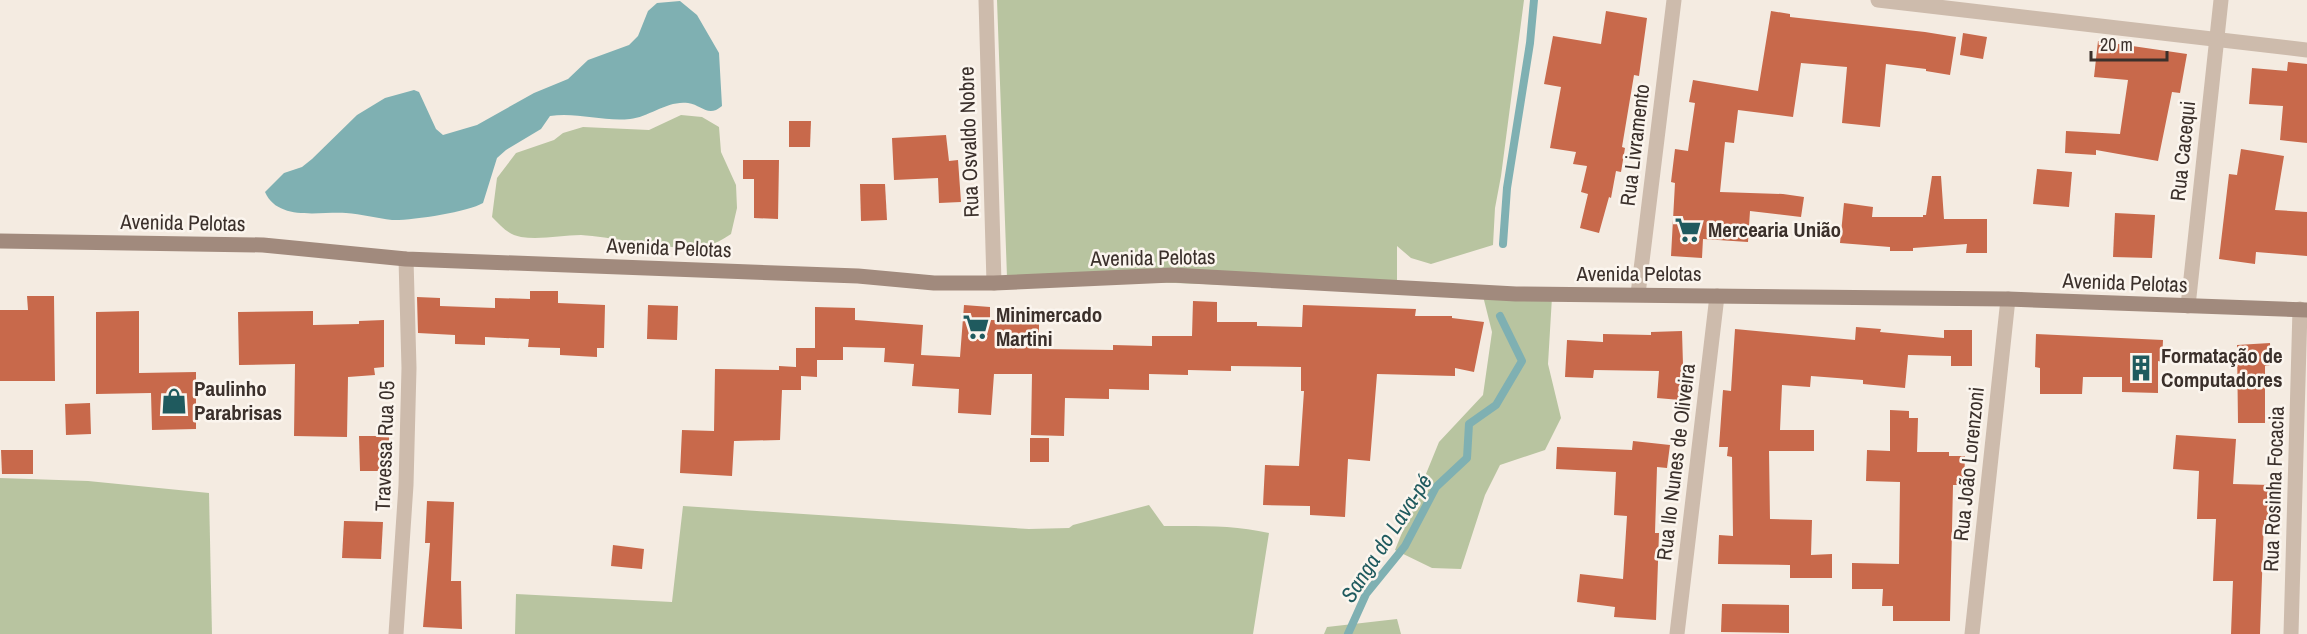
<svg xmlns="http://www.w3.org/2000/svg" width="2307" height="634" font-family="'Archivo Narrow',sans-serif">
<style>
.green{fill:#b8c4a0}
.water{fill:#7fb0b2}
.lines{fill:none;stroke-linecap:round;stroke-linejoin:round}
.stream{stroke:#7fb0b2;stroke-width:8}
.building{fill:#c8694b}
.street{stroke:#cdbbac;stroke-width:15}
.secondary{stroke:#a18a7d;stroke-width:15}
.labels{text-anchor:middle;stroke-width:5;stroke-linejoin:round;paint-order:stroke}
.street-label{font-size:21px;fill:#3b302b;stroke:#fbf5ee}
.poi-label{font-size:21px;font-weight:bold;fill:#3b302b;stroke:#fbf5ee;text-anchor:start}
.water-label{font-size:22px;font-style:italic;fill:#1f5a5e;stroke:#fbf5ee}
</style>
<rect width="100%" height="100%" fill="#f4ebe1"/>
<g class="green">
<polygon points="997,0 1524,0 1501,176 1495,208 1493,245 1431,264 1411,258 1397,246 1397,291 1007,277"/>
<path d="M681,115L702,117L719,127L721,152L736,185L737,208L731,234C726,237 720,241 715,243C681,256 619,237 581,235C562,235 541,240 521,237C508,235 501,226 492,217L497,178L516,153L554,140L563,133L583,127L649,130Z"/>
<polygon points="1483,296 1552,297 1548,364 1561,418 1545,450 1500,465 1485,495 1461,569 1432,568 1395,550 1439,442 1483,395 1492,332"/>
<polygon points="0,478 88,481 209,493 212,634 0,634"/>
<path d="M1149,505L1164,526C1199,526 1234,525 1269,533L1253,634H515L516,594L672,602L683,506L1029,529L1069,528L1073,525Z"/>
<polygon points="1397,619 1401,634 1324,634 1327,627"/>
</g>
<path class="water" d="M680,1L697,15L719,53L722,106C708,118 702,105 688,103C668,100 649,117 630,119C604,122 577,112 550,116L541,129L506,150L497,158L483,203C468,212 409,221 392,220C377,218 361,214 346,213C321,211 278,222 265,192L284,173L302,167L312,159L357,115L385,98L414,90L419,92L436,129L443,135L477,125L534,93L568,79L588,60L629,45L638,36L648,11L657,3Z"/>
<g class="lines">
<g class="stream">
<polyline points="1503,244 1507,188 1530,43 1534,0"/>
<polyline points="1348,634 1366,594 1405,546 1436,487 1467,458 1469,424 1496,405 1522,361 1500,316"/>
</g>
</g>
<g class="building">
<polygon points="1606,11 1647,18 1639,76 1634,75 1622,147 1625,148 1621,172 1616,171 1611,198 1609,197 1599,233 1580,228 1588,194 1581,192 1587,166 1573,164 1576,152 1550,148 1561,87 1544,84 1553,36 1601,44"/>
<polygon points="1771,11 1790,14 1790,17 1925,32 1956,37 1950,75 1926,71 1926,69 1886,64 1880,127 1842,123 1847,67 1801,63 1793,117 1738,110 1734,143 1725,142 1720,192 1783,194 1804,197 1801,217 1750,211 1748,242 1703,239 1702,258 1671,256 1675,183 1671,182 1675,149 1688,151 1695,103 1689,102 1693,80 1758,91"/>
<polygon points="1963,33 1987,37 1983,59 1960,55"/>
<polygon points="2098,41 2187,54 2180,93 2172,92 2158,161 2096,150 2096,155 2065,153 2066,131 2120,134 2128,80 2094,77"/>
<polygon points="2288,62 2307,64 2307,143 2280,140 2283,106 2249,104 2252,68 2287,71"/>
<polygon points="789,121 811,121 810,147 789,147"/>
<polygon points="946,135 949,161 958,160 961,202 939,203 938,178 894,180 892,138"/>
<polygon points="2241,149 2284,156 2275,210 2307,212 2307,256 2256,252 2255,264 2219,259 2229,174 2237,175"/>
<polygon points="743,160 779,160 778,219 754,218 754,179 743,179"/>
<polygon points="2037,169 2072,172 2069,207 2033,204"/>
<polygon points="1932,176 1941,176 1944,219 1987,219 1987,253 1966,253 1967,244 1913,248 1913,251 1890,251 1890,247 1840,243 1844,203 1873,207 1872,217 1923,217 1923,215 1926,215"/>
<polygon points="860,184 885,184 887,220 861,221"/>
<polygon points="2115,213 2155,215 2152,258 2113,257"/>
<polygon points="530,291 558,291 558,303 605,305 604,348 597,348 597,357 560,355 560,348 528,347 529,339 485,337 485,345 455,344 455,335 418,333 417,297 440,298 440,306 495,308 495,298 530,299"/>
<polygon points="27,296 54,296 55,381 0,381 0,310 28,310"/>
<polygon points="1193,301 1217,302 1217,322 1257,322 1257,326 1302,327 1303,305 1416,309 1415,316 1452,316 1452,318 1484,322 1474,372 1455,368 1455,376 1377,374 1370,461 1348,459 1345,517 1310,515 1310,506 1263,505 1265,465 1299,466 1304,391 1301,391 1301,367 1231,366 1231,371 1188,370 1188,375 1149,374 1149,390 1109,389 1109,399 1065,398 1064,436 1031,435 1032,374 994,374 991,415 958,413 959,389 912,386 914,364 884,362 885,348 843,347 843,360 817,360 817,377 801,376 801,390 782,390 780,440 734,441 732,476 680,473 682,430 714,431 715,369 779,370 779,366 796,367 796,348 815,348 815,307 855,308 855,320 923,325 921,355 960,357 964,305 990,307 990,320 1039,321 1039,349 1113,350 1113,345 1152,346 1152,336 1192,336"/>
<polygon points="648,305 678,306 677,340 647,339"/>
<polygon points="139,311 139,373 196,372 196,429 152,430 151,393 96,394 96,312"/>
<polygon points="313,311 313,325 359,324 359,321 384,320 384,367 374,368 375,375 348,377 347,437 294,436 295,364 239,365 238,312"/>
<polygon points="1856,327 1881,329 1880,332 1944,338 1944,330 1972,330 1972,366 1951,366 1951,356 1908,355 1905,388 1863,384 1863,380 1811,376 1810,387 1782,385 1780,430 1814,430 1814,451 1769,451 1770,519 1812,520 1811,555 1832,554 1832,578 1790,578 1790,565 1718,564 1719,535 1733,536 1732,457 1727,456 1728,447 1719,447 1723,390 1731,391 1735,329 1855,340"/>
<polygon points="1682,331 1683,365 1680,400 1657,398 1659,371 1594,370 1593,378 1565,377 1567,340 1603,342 1603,334 1651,335 1651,332"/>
<polygon points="2036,334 2163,340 2162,362 2158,361 2158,393 2122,392 2122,377 2083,377 2082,394 2040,394 2040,368 2035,367"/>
<polygon points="2270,343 2271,365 2265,366 2265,423 2238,423 2237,345"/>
<polygon points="90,403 91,434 66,435 65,404"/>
<polygon points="1890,410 1909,411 1909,418 1918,418 1917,452 1949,452 1949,456 1965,456 1964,485 1953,485 1950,621 1893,621 1893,606 1882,606 1883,589 1852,589 1852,563 1899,564 1900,482 1866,481 1867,450 1890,451"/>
<polygon points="2176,435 2236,439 2233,484 2270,485 2268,520 2264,520 2260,634 2231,634 2233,581 2213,581 2216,519 2197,519 2199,471 2173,469"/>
<polygon points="359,436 389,436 390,471 360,471"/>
<rect x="1030" y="438" width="19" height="24"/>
<polygon points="1633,441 1670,445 1667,468 1657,467 1655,533 1659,533 1656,620 1614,617 1615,607 1577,602 1580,574 1623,579 1627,516 1614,515 1616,472 1556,469 1557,447 1632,450"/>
<polygon points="1,450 33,450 33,474 2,474"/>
<polygon points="427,501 454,502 451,581 461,581 462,629 423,627 430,543 425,543"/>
<polygon points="344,521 383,522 381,559 342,558"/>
<polygon points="613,545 644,549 642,569 611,566"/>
<polygon points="1722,604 1789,605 1789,633 1721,632"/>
</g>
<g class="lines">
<g class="street">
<polyline points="986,0 994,283"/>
<polyline points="1878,0 2307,50"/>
<polyline points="1638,294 1674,0"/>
<polyline points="2188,306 2221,0"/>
<polyline points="396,634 406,485 409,368 406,259"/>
<polyline points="1677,634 1717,296"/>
<polyline points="1972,634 2008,299"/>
<polyline points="2291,634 2300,309"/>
</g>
<polyline class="secondary" points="0,241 263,245 406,259 858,276 934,283 994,283 1172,275 1516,294 2008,299 2307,310"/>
</g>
<defs>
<g id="supermarket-bare" transform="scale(2.07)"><path d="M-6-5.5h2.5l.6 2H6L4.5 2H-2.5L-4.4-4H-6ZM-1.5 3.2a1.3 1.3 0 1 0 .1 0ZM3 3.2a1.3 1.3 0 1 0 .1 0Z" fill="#1f5a5e" stroke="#fbf5ee" stroke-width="2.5" paint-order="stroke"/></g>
<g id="building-bare" transform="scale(2.07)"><path d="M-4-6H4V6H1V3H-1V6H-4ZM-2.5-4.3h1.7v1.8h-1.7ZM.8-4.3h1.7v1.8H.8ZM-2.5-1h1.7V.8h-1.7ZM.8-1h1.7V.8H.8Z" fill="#1f5a5e" stroke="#fbf5ee" stroke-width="2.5" paint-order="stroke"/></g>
<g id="shop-bare" transform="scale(2.07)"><path d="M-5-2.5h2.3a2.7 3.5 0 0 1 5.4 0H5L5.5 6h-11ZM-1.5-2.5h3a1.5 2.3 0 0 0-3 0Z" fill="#1f5a5e" stroke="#fbf5ee" stroke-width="2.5" paint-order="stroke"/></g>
</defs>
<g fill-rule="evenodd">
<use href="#supermarket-bare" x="1688" y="230"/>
<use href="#supermarket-bare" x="976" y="327"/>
<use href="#building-bare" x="2141" y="368"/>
<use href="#shop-bare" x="174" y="401"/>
</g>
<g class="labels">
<g class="street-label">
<text transform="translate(969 142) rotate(-92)" y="7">Rua Osvaldo Nobre</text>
<text transform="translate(1635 145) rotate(-83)" y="7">Rua Livramento</text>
<text transform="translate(2183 151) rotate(-84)" y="7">Rua Cacequi</text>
<text transform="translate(183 223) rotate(1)" y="7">Avenida Pelotas</text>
<text transform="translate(669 248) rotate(2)" y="7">Avenida Pelotas</text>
<text transform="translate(1153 258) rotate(-1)" y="7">Avenida Pelotas</text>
<text x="1639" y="281">Avenida Pelotas</text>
<text transform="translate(2125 283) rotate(2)" y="7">Avenida Pelotas</text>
<text transform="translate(385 446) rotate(-88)" y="7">Travessa Rua 05</text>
<text transform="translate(1676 462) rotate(-83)" y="7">Rua Ilo Nunes de Oliveira</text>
<text transform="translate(1969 464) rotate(-84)" y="7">Rua João Lorenzoni</text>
<text transform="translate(2274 489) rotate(-88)" y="7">Rua Rosinha Focacia</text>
</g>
<g class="poi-label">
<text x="1708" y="237">Mercearia União</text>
<text x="996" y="322">Minimercado<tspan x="996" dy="24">Martini</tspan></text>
<text x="2161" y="363">Formatação de<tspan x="2161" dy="24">Computadores</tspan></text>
<text x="194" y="396">Paulinho<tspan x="194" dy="24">Parabrisas</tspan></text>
</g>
<g class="water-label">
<text transform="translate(1386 538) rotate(-57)" y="8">Sanga do Lava-pé</text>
</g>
</g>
<path d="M2091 51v9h76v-9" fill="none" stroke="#3b302b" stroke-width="3"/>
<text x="2100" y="51" font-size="18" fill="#3b302b" stroke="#fbf5ee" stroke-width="4.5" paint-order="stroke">20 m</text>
</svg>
